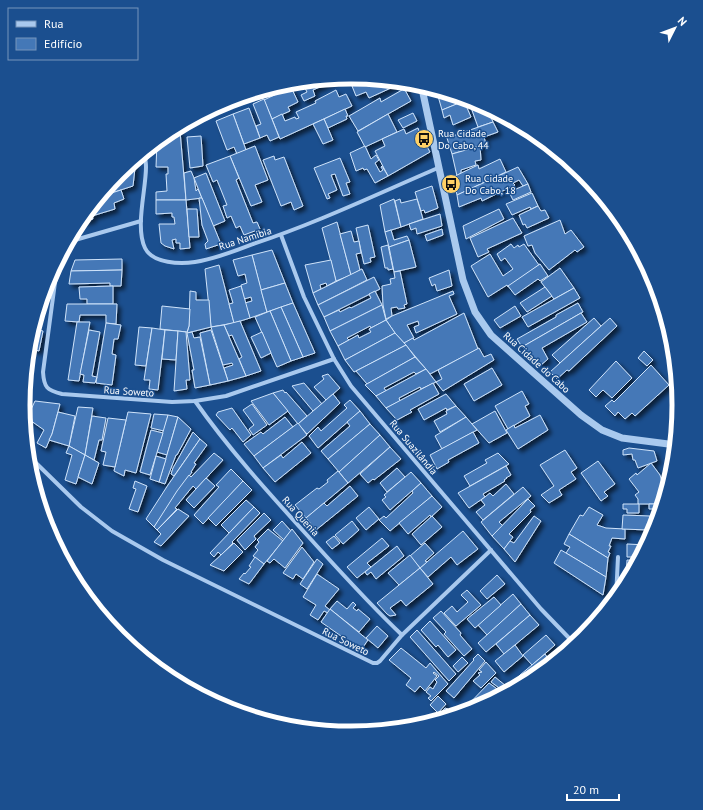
<svg xmlns="http://www.w3.org/2000/svg" width="703" height="810" font-family="'PT Sans',sans-serif">
<style>
.building{fill:#4478b7;stroke:#cfe3fa;filter:url(#shadow)}
.lines{fill:none;stroke-linecap:round;stroke-linejoin:round}
.minor{stroke:#a9c9ee;stroke-width:4}
.tertiary{stroke:#a9c9ee;stroke-width:7}
.labels{text-anchor:middle;stroke-width:3;stroke-linejoin:round;paint-order:stroke}
.poi-label{font-size:10px;fill:#fff;stroke:#1b4f8f;text-anchor:start}
.street-label{font-size:10px;fill:#fff;stroke:#1b4f8f}
.rim{fill:none;stroke:#fff;stroke-width:5}
</style>
<defs>
<filter id="shadow"><feDropShadow dx="3.5" dy="3.5" stdDeviation="2" flood-color="#0009"/></filter>
</defs>
<rect width="100%" height="100%" fill="#1b4f8f"/>
<g class="building">
<polygon points="359,77 362,81 352,86 350,82"/>
<polygon points="340,78 313,90 315,96 304,101 301,95 307,92 302,82"/>
<polygon points="369,78 404,82 369,98 366,92 356,96 352,86"/>
<polygon points="403,82 405,82 407,89 405,90 411,101 358,131 349,116 380,98 381,102 402,90 399,84"/>
<polygon points="291,87 298,102 288,107 290,111 272,119 264,100"/>
<polygon points="436,89 469,99 442,110"/>
<polygon points="336,90 339,97 346,94 352,106 280,139 272,119 282,114 285,121 295,117 296,119 299,118 296,112 316,103 315,101"/>
<polygon points="264,99 279,137 270,141 267,135 260,138 256,126 261,124 253,104"/>
<polygon points="468,99 477,102 486,106 493,122 478,127"/>
<polygon points="464,101 471,117 453,125 450,115 444,118 442,110"/>
<polygon points="249,108 260,138 244,144 233,114"/>
<polygon points="345,109 348,116 346,116 347,119 328,128 324,119"/>
<polygon points="413,113 417,121 403,128 398,120"/>
<polygon points="233,114 246,150 237,154 234,147 227,150 216,121"/>
<polygon points="388,114 397,132 365,147 357,132"/>
<polygon points="324,119 333,140 323,144 313,124"/>
<polygon points="493,122 498,132 484,137 486,144 452,154 447,138"/>
<polygon points="418,128 424,144 425,143 430,152 388,176 375,151 385,146 382,139 404,129 406,134"/>
<polygon points="180,131 186,200 156,200 156,192 167,191 166,174 168,174 168,167 156,167 157,142 169,132"/>
<polygon points="201,136 203,166 190,168 187,137"/>
<polygon points="255,146 268,180 255,185 262,202 251,206 230,156"/>
<polygon points="365,146 371,159 376,155 379,160 375,163 380,172 383,170 381,167 382,166 388,176 375,183 367,169 364,170 363,168 356,171 350,153"/>
<polygon points="480,146 481,160 475,161 476,165 461,170 461,173 457,176 452,154"/>
<polygon points="230,156 239,178 236,180 253,223 257,222 260,229 244,235 240,226 236,228 231,216 227,218 223,206 227,205 217,180 213,182 206,165"/>
<polygon points="274,156 275,160 284,157 303,206 294,210 291,202 281,206 263,160"/>
<polygon points="340,158 350,182 346,183 350,194 343,196 335,174 331,175 337,190 328,194 330,198 327,199 314,168"/>
<polygon points="500,159 506,172 457,195 453,177 478,165 479,169"/>
<polygon points="134,161 135,168 119,173"/>
<polygon points="518,167 528,184 523,186 519,180 513,183 515,185 482,201 481,198 459,207 457,195"/>
<polygon points="135,168 133,186 99,197 107,188 115,186 114,180 119,173"/>
<polygon points="191,171 194,178 196,191 198,189 202,198 186,200 184,173"/>
<polygon points="206,173 225,221 213,226 194,178"/>
<polygon points="528,184 531,192 513,200 509,192"/>
<polygon points="432,186 438,208 425,213 424,210 421,211 415,192"/>
<polygon points="121,190 124,199 114,203 115,209 92,216 93,219 83,222 84,216 99,197"/>
<polygon points="532,193 538,206 531,209 530,207 512,215 506,204"/>
<polygon points="199,198 202,198 221,244 206,249 205,244 208,241 202,225"/>
<polygon points="394,199 401,227 385,232 380,205"/>
<polygon points="400,199 401,203 417,199 423,219 401,227 395,201"/>
<polygon points="156,200 186,200 190,248 180,249 180,243 176,243 176,239 172,240 174,249 165,246 161,243 159,224 175,224 174,217 172,217 172,213 156,214"/>
<polygon points="538,206 541,211 545,210 549,218 527,228 525,224 523,225 519,215"/>
<polygon points="187,209 197,209 199,237 189,237"/>
<polygon points="499,209 504,219 466,239 463,226"/>
<polygon points="440,214 442,226 417,234 416,228 411,230 409,224"/>
<polygon points="513,218 522,233 487,249 489,252 478,257 470,238"/>
<polygon points="560,220 565,234 571,230 584,247 577,252 575,250 549,270 535,253 532,245 528,246 524,236"/>
<polygon points="337,222 351,275 336,281 322,228"/>
<polygon points="368,225 375,257 370,258 371,262 364,264 356,228"/>
<polygon points="442,229 443,235 427,241 425,235"/>
<polygon points="391,230 394,240 407,236 409,240 389,247 385,232"/>
<polygon points="351,231 354,242 359,241 361,253 356,254 360,270 351,275 340,234"/>
<polygon points="409,240 416,267 394,272 389,247"/>
<polygon points="511,244 514,248 518,245 519,247 524,244 539,265 508,287 507,285 488,297 471,266 490,254 503,276 513,269 505,258 501,261 497,254"/>
<polygon points="388,245 393,269 388,270 388,268 385,268 381,247"/>
<polygon points="272,250 285,283 261,290 252,255"/>
<polygon points="252,255 267,312 250,318 245,303 252,301 251,297 244,299 241,285 247,283 245,274 238,276 233,260"/>
<polygon points="122,259 122,270 71,271 75,260"/>
<polygon points="331,260 336,281 327,286 326,283 320,285 321,289 313,293 305,265"/>
<polygon points="540,264 548,276 540,281 538,279 515,295 508,286"/>
<polygon points="219,265 234,323 211,327 205,269"/>
<polygon points="560,268 574,288 554,299 541,282"/>
<polygon points="362,269 367,280 318,305 313,293"/>
<polygon points="122,270 121,286 110,286 110,283 69,284 71,271"/>
<polygon points="449,270 452,286 437,291 435,284 432,286 429,278"/>
<polygon points="400,271 407,304 404,305 405,308 399,309 398,309 397,307 391,308 392,316 386,319 383,305 382,286 391,284 390,279 395,278 394,272"/>
<polygon points="374,277 380,289 324,317 318,305"/>
<polygon points="285,283 293,303 267,312 261,290"/>
<polygon points="113,286 113,304 87,304 87,299 80,299 79,287"/>
<polygon points="241,286 250,318 234,323 229,304 233,303 229,290"/>
<polygon points="545,287 552,296 527,312 520,303"/>
<polygon points="574,288 580,298 528,327 522,317"/>
<polygon points="190,291 196,292 196,300 209,300 211,327 187,333 189,326"/>
<polygon points="375,291 382,305 330,331 324,317 339,310 340,312 350,307 351,308 371,298 369,294"/>
<polygon points="453,291 454,294 449,296 457,314 416,333 414,327 419,325 418,321 407,325 414,338 404,343 395,333 386,320 392,316"/>
<polygon points="293,303 315,353 303,357 281,307"/>
<polygon points="578,303 583,312 581,313 522,347 517,339 556,317 556,315"/>
<polygon points="67,304 117,304 116,324 106,323 106,315 80,315 79,322 65,321"/>
<polygon points="382,305 386,320 371,328 370,326 347,338 349,340 338,346 330,331"/>
<polygon points="162,306 190,309 189,326 187,332 160,329"/>
<polygon points="515,306 521,316 500,328 494,320"/>
<polygon points="281,307 303,357 291,361 270,311"/>
<polygon points="270,311 291,361 277,367 255,317"/>
<polygon points="464,313 478,349 430,374 404,343 413,338 414,340"/>
<polygon points="581,313 587,322 542,348 548,359 541,365 522,347"/>
<polygon points="594,318 601,326 560,363 552,355"/>
<polygon points="610,318 617,326 569,371 567,370 557,379 550,372"/>
<polygon points="386,320 395,333 345,360 338,346 358,335 359,338 371,332 369,329"/>
<polygon points="240,321 261,371 246,376 239,359 242,357 232,335 229,336 224,325"/>
<polygon points="77,322 90,322 79,381 68,380"/>
<polygon points="106,323 121,325 118,339 114,339 112,354 116,355 112,385 96,383"/>
<polygon points="224,325 246,376 228,381 224,368 233,365 232,363 223,365 211,327"/>
<polygon points="139,327 152,328 146,366 135,365"/>
<polygon points="152,328 165,330 158,390 149,389 150,380 144,380"/>
<polygon points="33,329 43,331 39,351 29,348"/>
<polygon points="89,330 100,332 92,376 97,377 95,383 83,382 84,375 80,374"/>
<polygon points="165,330 178,331 176,360 162,359"/>
<polygon points="211,330 228,381 210,385 200,333"/>
<polygon points="178,331 186,332 190,380 186,380 187,389 174,391"/>
<polygon points="192,332 194,338 200,337 210,385 195,388 192,370 194,370 187,333"/>
<polygon points="262,332 271,353 261,358 251,337"/>
<polygon points="395,333 406,345 356,371 354,372 345,360"/>
<polygon points="406,345 415,357 367,384 356,371"/>
<polygon points="479,348 484,357 491,354 494,360 443,391 436,382 442,379 438,370"/>
<polygon points="644,351 653,360 647,366 638,358"/>
<polygon points="415,357 426,369 416,374 414,372 384,388 386,391 376,396 365,385"/>
<polygon points="616,361 632,378 612,398 603,390 596,397 589,390"/>
<polygon points="651,365 669,385 635,416 632,413 625,419 618,412 615,416 605,406 612,400 614,402"/>
<polygon points="492,368 502,385 474,401 464,384"/>
<polygon points="426,369 436,382 421,389 420,387 399,398 400,401 386,408 376,396"/>
<polygon points="328,374 340,388 326,400 314,387 324,379 322,376"/>
<polygon points="304,383 322,404 313,411 292,386"/>
<polygon points="433,383 439,394 410,410 412,412 397,420 386,408"/>
<polygon points="283,390 285,393 286,392 307,416 298,424 273,393"/>
<polygon points="522,391 529,404 525,406 530,416 508,429 495,406"/>
<polygon points="273,393 288,411 269,425 251,401"/>
<polygon points="333,394 340,403 307,434 298,424"/>
<polygon points="446,394 456,406 447,410 446,408 424,420 418,409"/>
<polygon points="350,400 360,411 318,448 309,436 318,427 321,431 347,408 344,405"/>
<polygon points="35,401 60,404 52,434 46,448 37,443 44,430 27,418"/>
<polygon points="252,404 267,425 253,435 249,429 254,425 243,410"/>
<polygon points="456,406 466,417 440,432 434,421 447,414 446,411"/>
<polygon points="78,407 93,408 85,455 69,446"/>
<polygon points="232,408 251,435 243,442 232,428 230,430 216,415 218,412"/>
<polygon points="360,411 370,424 328,459 321,451 350,426 347,422"/>
<polygon points="495,411 507,433 489,443 472,424"/>
<polygon points="58,412 75,416 69,446 49,440 52,434"/>
<polygon points="128,412 151,414 136,473 125,470 124,476 114,471"/>
<polygon points="154,414 168,415 164,431 151,428"/>
<polygon points="168,415 178,417 167,455 157,452"/>
<polygon points="540,415 548,430 518,449 506,430 514,425 515,428"/>
<polygon points="92,416 106,418 102,440 99,440 94,460 85,455"/>
<polygon points="178,417 191,429 177,455 176,455 165,484 159,482"/>
<polygon points="285,417 293,427 254,456 244,444 261,432 263,434"/>
<polygon points="466,417 477,430 442,449 435,436"/>
<polygon points="108,418 126,420 115,467 103,465 106,452 101,451"/>
<polygon points="298,423 307,435 263,468 254,456"/>
<polygon points="370,424 380,435 339,472 328,459"/>
<polygon points="151,430 163,433 150,475 140,472"/>
<polygon points="193,432 200,439 174,476 171,474 173,468"/>
<polygon points="473,432 479,443 448,460 449,462 437,469 430,455"/>
<polygon points="380,435 390,447 348,483 339,472"/>
<polygon points="200,439 207,445 194,463 196,464 191,472 192,472 154,527 146,519 168,485"/>
<polygon points="302,442 311,453 275,482 263,468 281,455 283,458"/>
<polygon points="69,446 85,455 76,484 65,480 72,455 66,453"/>
<polygon points="390,447 401,459 374,480 373,479 368,483 360,474"/>
<polygon points="629,448 654,451 657,461 638,468 635,460 633,460 632,454 623,455 623,450"/>
<polygon points="565,450 577,468 571,472 576,479 559,490 562,495 549,503 541,495 554,486 540,465"/>
<polygon points="214,453 223,460 196,489 193,486 175,508 177,509 157,530 154,527 177,491 189,475 191,477"/>
<polygon points="498,453 509,464 470,486 464,476 487,463 485,460"/>
<polygon points="85,455 99,463 92,484 78,477"/>
<polygon points="156,456 166,459 159,482 150,479"/>
<polygon points="598,461 615,484 604,492 608,496 601,501 581,473"/>
<polygon points="651,463 660,475 666,495 663,504 638,504 638,499 635,495 639,492 629,479 636,473 637,475"/>
<polygon points="506,466 511,475 506,478 507,478 504,480 505,481 483,494 485,497 469,508 458,493"/>
<polygon points="397,468 405,477 387,492 380,483"/>
<polygon points="231,469 243,481 203,524 194,515 219,487 216,485"/>
<polygon points="674,469 668,489 664,471"/>
<polygon points="338,471 348,483 306,518 295,505 317,488 319,489 328,482 327,480"/>
<polygon points="411,472 421,483 390,510 382,500 386,497 384,495"/>
<polygon points="206,478 215,486 194,508 186,500"/>
<polygon points="135,481 147,486 138,512 129,509 136,489 133,488"/>
<polygon points="243,481 252,490 216,526 208,518"/>
<polygon points="421,483 432,496 390,531 379,520 384,516 386,518 413,493 412,491"/>
<polygon points="506,484 514,494 483,520 476,512 485,505 481,500 490,493 493,496"/>
<polygon points="350,486 358,496 316,530 306,518 324,503 327,506"/>
<polygon points="523,487 531,496 499,522 503,526 492,536 481,522"/>
<polygon points="432,496 442,507 431,517 430,515 408,534 399,523"/>
<polygon points="528,499 535,506 530,510 531,512 509,534 513,537 504,549 492,536"/>
<polygon points="246,500 254,507 229,533 221,525"/>
<polygon points="623,504 639,504 639,513 627,513 627,509 623,509"/>
<polygon points="649,504 663,504 661,509 649,509"/>
<polygon points="254,507 260,513 232,542 233,543 221,555 218,552 214,557 210,553"/>
<polygon points="369,507 379,519 366,530 356,518"/>
<polygon points="589,507 603,515 597,525 606,528 625,529 625,539 612,538 609,546 611,546 608,552 610,553 608,558 569,534 580,515 583,516"/>
<polygon points="178,509 189,516 161,546 154,542 161,534 157,530"/>
<polygon points="264,513 271,520 254,536 256,539 245,550 237,540"/>
<polygon points="623,515 650,516 649,530 622,529"/>
<polygon points="432,516 442,527 421,545 412,534"/>
<polygon points="534,516 541,521 515,562 504,549 510,541 514,543"/>
<polygon points="282,521 291,531 284,540 273,530"/>
<polygon points="352,521 359,530 343,544 335,535"/>
<polygon points="268,529 283,541 264,564 253,556 258,550 255,547 259,542 257,540"/>
<polygon points="292,529 303,543 285,568 274,559 270,563 267,561"/>
<polygon points="463,531 478,549 457,565 451,557 428,577 420,568"/>
<polygon points="569,534 608,558 606,577 566,553 570,547 564,544"/>
<polygon points="334,536 340,543 332,549 326,542"/>
<polygon points="382,538 389,546 367,563 371,567 357,578 347,567"/>
<polygon points="234,543 243,552 224,571 210,565"/>
<polygon points="425,543 434,553 425,561 427,562 420,568 410,556"/>
<polygon points="627,544 647,545 641,557 627,557"/>
<polygon points="397,546 404,556 376,579 371,572 367,575 365,572"/>
<polygon points="302,547 314,562 303,579 296,574 293,579 283,573"/>
<polygon points="561,550 606,577 603,595 554,563"/>
<polygon points="410,555 420,568 399,585 388,573"/>
<polygon points="255,557 264,564 249,584 239,579 244,573 245,574 251,567 249,566"/>
<polygon points="317,559 323,564 307,589 300,584"/>
<polygon points="627,560 639,561 631,576 626,576"/>
<polygon points="420,568 433,584 406,606 401,600 390,608 396,615 390,616 387,614 377,603"/>
<polygon points="317,574 339,589 325,606 330,610 328,613 324,611 318,620 310,615 316,605 303,597"/>
<polygon points="497,575 505,584 487,599 480,591"/>
<polygon points="467,590 481,605 456,626 444,613 452,606 457,612 468,602 461,595"/>
<polygon points="513,594 521,604 487,635 478,625"/>
<polygon points="494,597 501,605 475,628 467,619"/>
<polygon points="337,601 347,609 353,602 356,605 353,608 357,611 358,609 370,619 359,632 330,609"/>
<polygon points="521,604 530,615 486,652 478,643"/>
<polygon points="330,609 368,640 361,650 321,622"/>
<polygon points="441,611 461,633 460,635 472,649 464,656 444,634 446,632 433,618"/>
<polygon points="530,615 539,625 504,654 496,644"/>
<polygon points="430,621 456,650 448,657 438,645 436,647 421,630"/>
<polygon points="377,626 388,636 378,648 366,638"/>
<polygon points="417,630 456,674 449,681 410,637"/>
<polygon points="546,635 555,645 532,665 523,655"/>
<polygon points="515,645 523,656 504,672 495,661"/>
<polygon points="401,648 426,668 430,663 448,684 431,701 428,698 431,696 426,692 430,687 433,689 437,682 435,680 439,676 434,672 433,673 437,676 425,691 420,686 415,692 406,685 411,678 389,660"/>
<polygon points="478,654 485,661 454,698 446,691 474,660 473,659"/>
<polygon points="545,654 551,663 532,679 526,682 520,675"/>
<polygon points="462,657 468,663 458,672 453,666"/>
<polygon points="486,662 496,673 481,688 473,681 480,675 478,673 482,672 479,670"/>
<polygon points="520,675 523,678 518,682 521,685 506,693 505,692 508,690 506,689"/>
<polygon points="495,677 506,686 502,690 491,682"/>
<polygon points="489,683 504,694 491,701 487,699 477,709 468,711 465,708"/>
<polygon points="438,696 446,704 438,713 430,705"/>
<polygon points="445,708 448,709 450,712 456,713 457,711 460,714 442,719 440,714"/>
</g>
<g class="lines">
<g class="minor">
<path d="M144,152C145,157 146,162 146,167C146,190 135,227 145,248C153,264 181,264 195,262C215,259 235,251 253,244C317,223 377,194 438,168"/>
<polyline points="281,235 304,297 334,359 351,386 541,609 569,638 577,643"/>
<polyline points="68,242 141,221"/>
<path d="M58,260L43,372C44,388 47,390 62,394L172,402L195,401L226,396L334,359"/>
<path d="M195,401C228,448 267,491 306,534C337,568 368,603 402,635"/>
<polyline points="28,458 35,462 81,507 112,531 163,560 373,663 377,663 380,661 402,635 491,550"/>
<polyline points="616,598 618,557"/>
</g>
<polyline class="tertiary" points="421,84 463,280 475,312 491,335 581,415 602,430 622,438 676,445"/>
</g>
<defs>
<g id="bus-disc" transform="scale(1)"><circle r="9.5" fill="#ffd166" stroke="#1b4f8f"/><path d="M-5-6H5V4H4V6H2V4H-2V6H-4V4H-5ZM-3.5-4V0h7V-4ZM-3.5 1.2v1.5H-2V1.2ZM2 1.2v1.5H3.5V1.2Z" fill="#111"/></g>
</defs>
<g fill-rule="evenodd">
<use href="#bus-disc" x="424" y="139"/>
<use href="#bus-disc" x="451" y="184"/>
</g>
<g class="labels">
<g class="poi-label">
<text x="438" y="137">Rua Cidade<tspan x="438" dy="12">Do Cabo, 44</tspan></text>
<text x="465" y="182">Rua Cidade<tspan x="465" dy="12">Do Cabo, 18</tspan></text>
</g>
<g class="street-label">
<text transform="translate(245 238) rotate(-18)" y="4">Rua Namíbia</text>
<text transform="translate(537 362) rotate(42)" y="4">Rua Cidade do Cabo</text>
<text transform="translate(129 391) rotate(4)" y="4">Rua Soweto</text>
<text transform="translate(414 447) rotate(50)" y="4">Rua Suazilândia</text>
<text transform="translate(301 516) rotate(48)" y="4">Rua Quenia</text>
<text transform="translate(346 641) rotate(26)" y="4">Rua Soweto</text>
</g>
</g>
<path d="M0 0H703V810H0ZM30 405a321 321 0 1 1 642 0a321 321 0 1 1-642 0Z" fill="#1b4f8f" fill-rule="evenodd"/>
<path class="rim" d="M30 405a321 321 0 1 1 642 0a321 321 0 1 1-642 0Z"/>
<rect x="8" y="8" width="130" height="52" fill="#1b4f8f" stroke="#7695bc"/>
<rect x="16" y="21" width="20" height="6" fill="#a9c9ee" stroke="#7695bc"/>
<text x="44" y="28" font-size="12" fill="#ffffff">Rua</text>
<rect x="16" y="38" width="20" height="12" fill="#4478b7" stroke="#7695bc"/>
<text x="44" y="48" font-size="12" fill="#ffffff">Edifício</text>
<g transform="translate(675 28) rotate(48)" stroke="#1b4f8f" stroke-width="3" paint-order="stroke">
<path d="M0-3L7 15L0 10L-7 15Z" fill="#ffffff"/>
<text y="-6" font-size="11" font-weight="bold" text-anchor="middle" fill="#ffffff">N</text>
</g>
<path d="M567 794v6h52v-6" fill="none" stroke="#ffffff" stroke-width="2"/>
<text x="573" y="794" font-size="12" fill="#ffffff" stroke="#1b4f8f" stroke-width="3" paint-order="stroke">20 m</text>
</svg>
